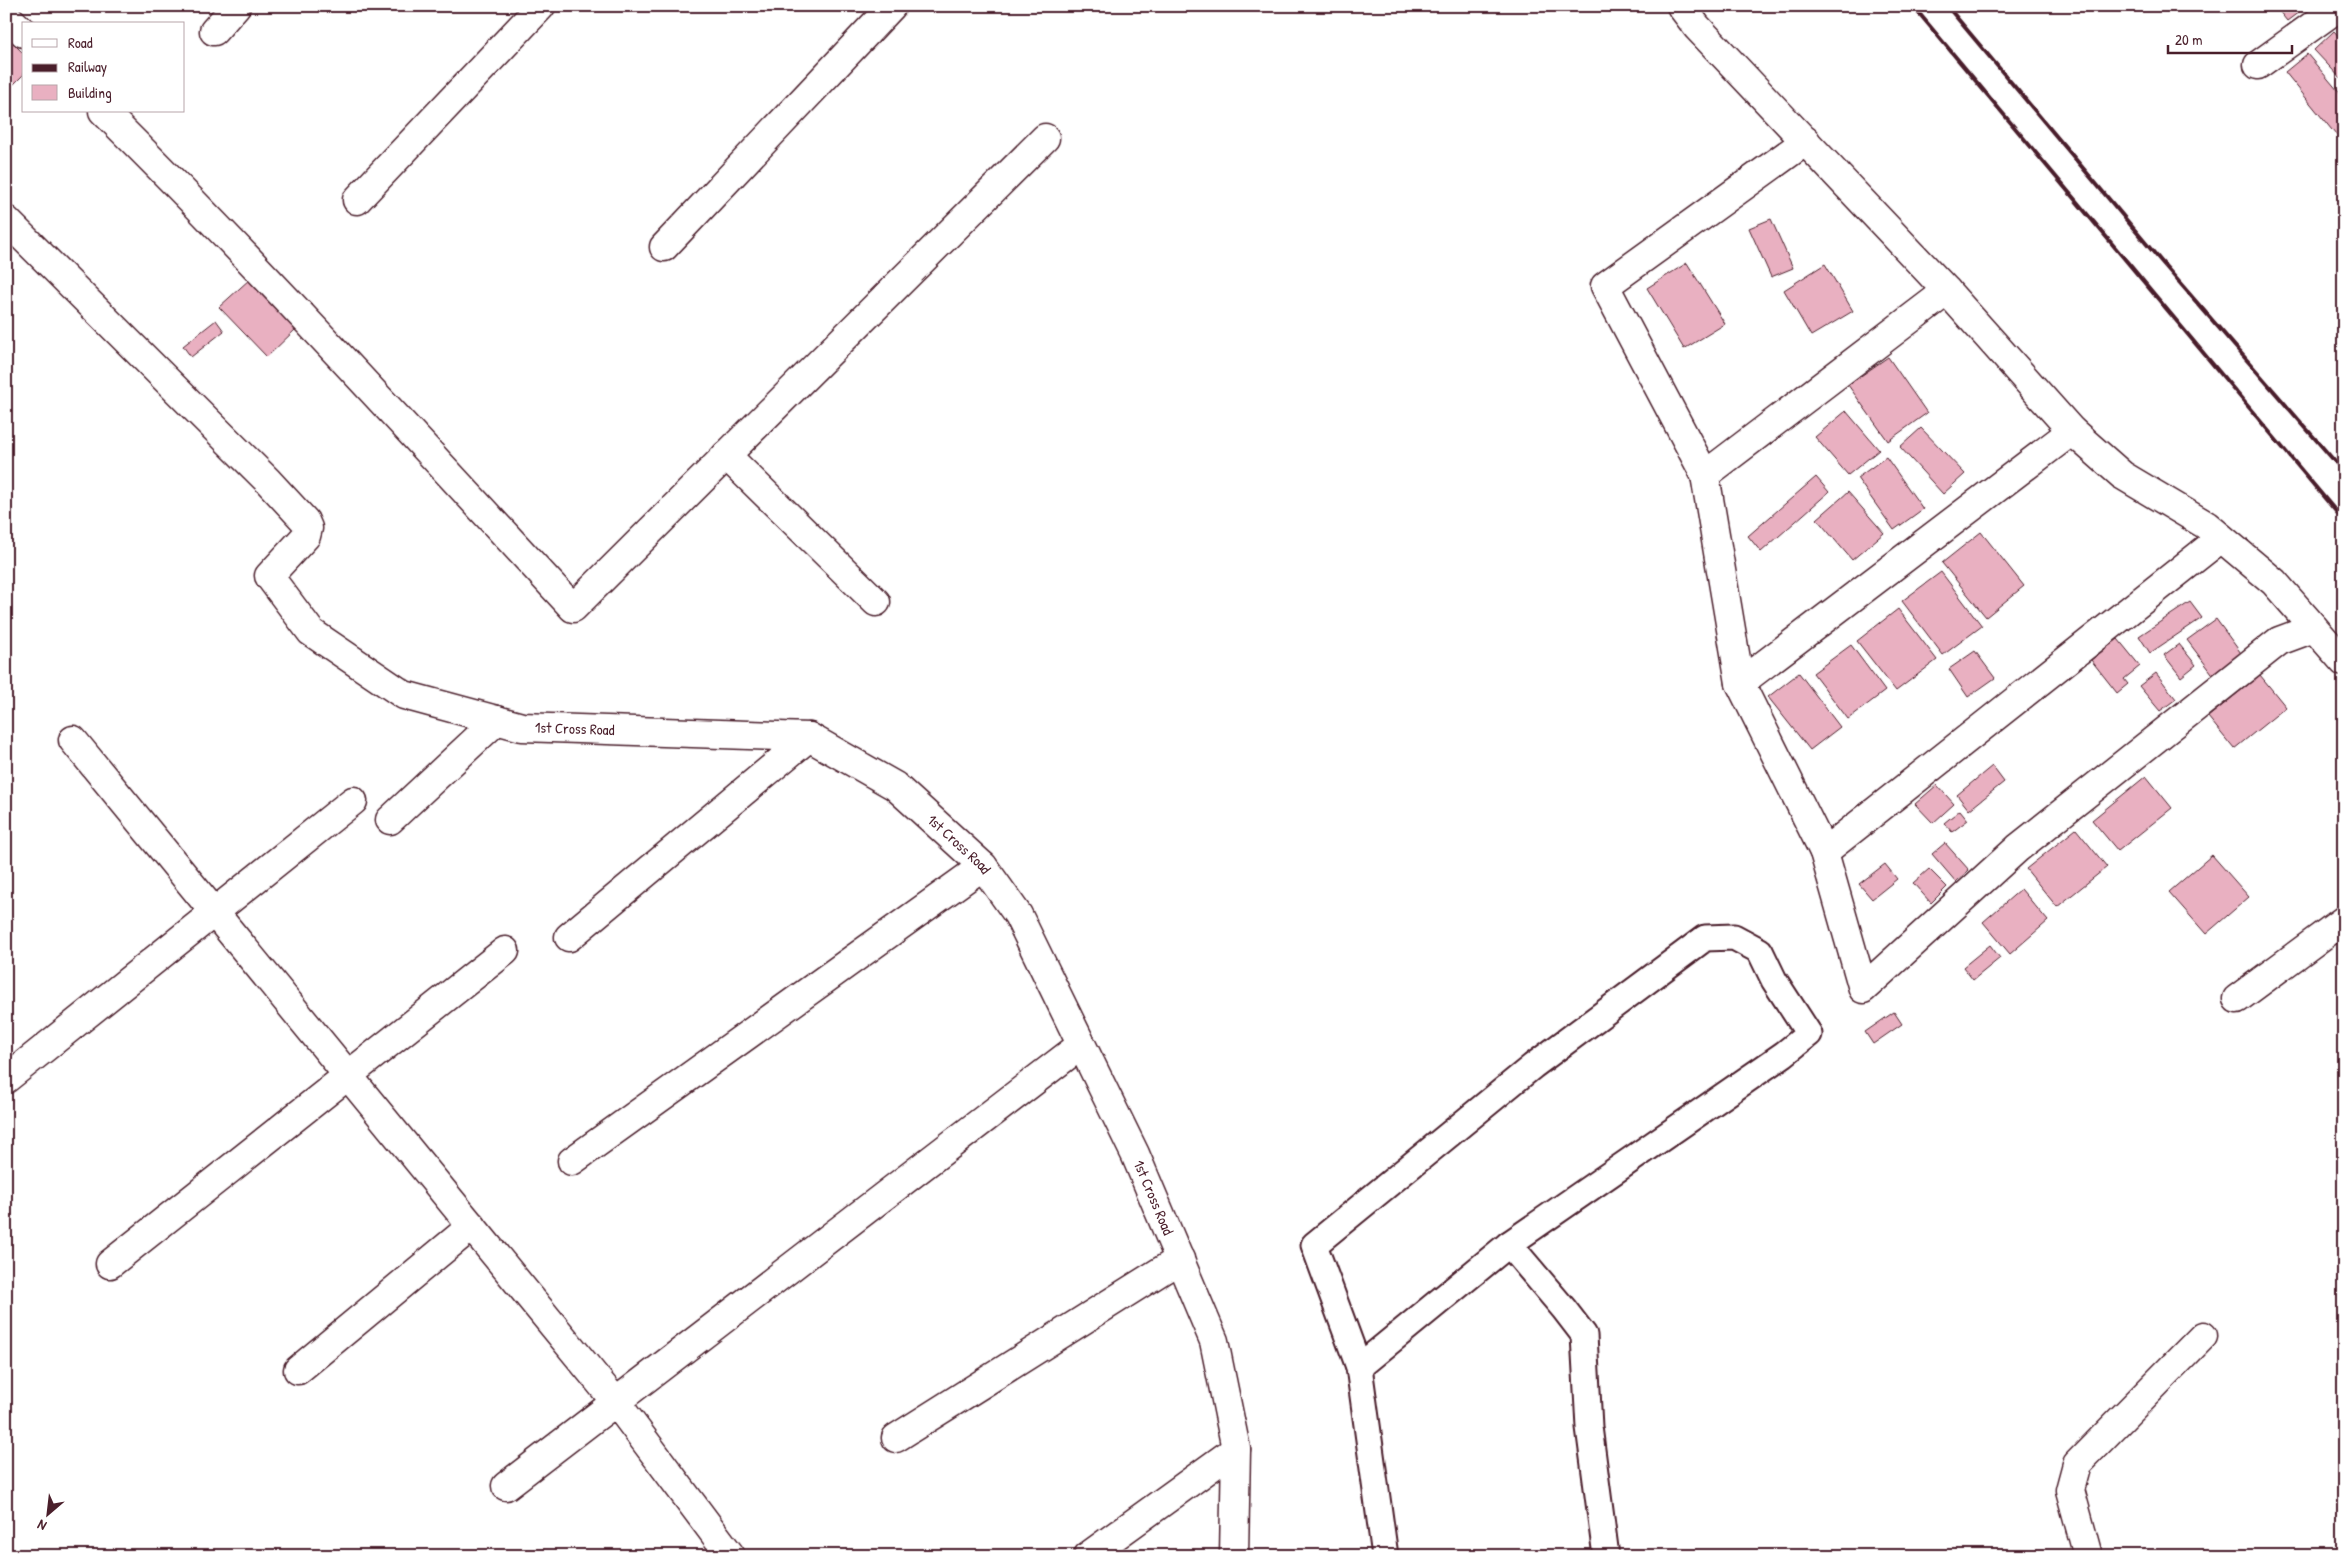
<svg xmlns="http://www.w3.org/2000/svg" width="2350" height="1562" font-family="'Patrick Hand',sans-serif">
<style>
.building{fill:#e9b0c1;stroke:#4a1f2b}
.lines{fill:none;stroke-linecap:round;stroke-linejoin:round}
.service-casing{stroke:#4a1f2b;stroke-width:29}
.minor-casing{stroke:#4a1f2b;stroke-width:31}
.service{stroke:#fff;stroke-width:25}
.minor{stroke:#fff;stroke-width:28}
.rail{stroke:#4a1f2b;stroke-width:4}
.labels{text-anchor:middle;stroke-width:4.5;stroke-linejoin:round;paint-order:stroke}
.street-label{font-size:15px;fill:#4a1f2b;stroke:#fff}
</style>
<rect width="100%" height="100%" fill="#fff"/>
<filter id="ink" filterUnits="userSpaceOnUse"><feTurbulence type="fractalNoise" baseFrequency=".02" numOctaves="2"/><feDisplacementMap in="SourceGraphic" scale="10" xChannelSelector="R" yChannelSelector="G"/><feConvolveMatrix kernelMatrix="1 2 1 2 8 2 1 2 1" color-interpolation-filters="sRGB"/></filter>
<g filter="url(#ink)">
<g class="building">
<polygon points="2275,6 2307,6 2287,21"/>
<polygon points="2334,31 2344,42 2344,82 2314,50"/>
<polygon points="6,36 24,54 24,74 7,91"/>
<polygon points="2307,54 2344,98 2344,128 2336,135 2285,72"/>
<polygon points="1771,219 1793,268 1771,277 1749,228"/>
<polygon points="1687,263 1725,324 1684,349 1647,288"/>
<polygon points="1825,264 1853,311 1811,336 1784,290"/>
<polygon points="250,279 297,328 267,357 219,307"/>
<polygon points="216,320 224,331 191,357 183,346"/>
<polygon points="1888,357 1927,413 1888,441 1848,385"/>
<polygon points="1846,411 1879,450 1848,475 1815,437"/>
<polygon points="1921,428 1965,474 1943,494 1900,447"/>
<polygon points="1886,457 1923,509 1894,530 1857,478"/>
<polygon points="1816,477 1829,492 1761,552 1748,536"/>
<polygon points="1848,492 1884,533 1852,560 1817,519"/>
<polygon points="1981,532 2024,586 1986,617 1942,563"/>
<polygon points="1941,572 1982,626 1943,655 1902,601"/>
<polygon points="2190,602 2202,618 2150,653 2139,636"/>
<polygon points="1898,609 1937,660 1896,691 1857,641"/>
<polygon points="2216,619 2246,660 2218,681 2187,640"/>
<polygon points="2118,639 2140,666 2124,679 2128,684 2117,693 2091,660"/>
<polygon points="2179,644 2196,665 2181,677 2164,655"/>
<polygon points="1851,645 1885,691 1848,719 1813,673"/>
<polygon points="1975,651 1995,678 1968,697 1949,669"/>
<polygon points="1799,673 1840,727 1810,750 1768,697"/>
<polygon points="2156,673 2176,699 2160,711 2139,686"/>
<polygon points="2260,675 2286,707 2234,749 2208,717"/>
<polygon points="1992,766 2004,782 1969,810 1957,795"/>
<polygon points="2146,776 2172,808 2118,851 2092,820"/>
<polygon points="1937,785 1954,804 1933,823 1915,804"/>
<polygon points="1960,810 1968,820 1952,832 1944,823"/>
<polygon points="2076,829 2107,867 2057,907 2026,869"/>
<polygon points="1945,843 1969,870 1956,882 1932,854"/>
<polygon points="2212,855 2249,897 2206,934 2169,892"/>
<polygon points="1885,864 1897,879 1872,899 1859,884"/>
<polygon points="1929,869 1947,887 1931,903 1913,883"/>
<polygon points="2021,889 2048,921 2010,954 1983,922"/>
<polygon points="1990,945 2000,958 1973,980 1963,967"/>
<polygon points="1894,1012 1902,1024 1873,1044 1865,1032"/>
</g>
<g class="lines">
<g class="service-casing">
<g id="service">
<polyline points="1359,1367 1509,1244 1564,1309 1584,1335 1589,1427 1606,1556"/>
<polyline points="1385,1556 1359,1367 1314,1245 1533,1066 1705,938 1734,937 1760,951 1774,980 1809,1034 1784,1054 1509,1244"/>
</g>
</g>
<g class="minor-casing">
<g id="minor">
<polyline points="1681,6 1697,27 1947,291 2072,431 2122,475 2206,525 2274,582 2344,662"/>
<polyline points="6,16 24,33"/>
<polyline points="214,31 236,6"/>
<polyline points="2258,65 2340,6"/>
<path d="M103,111C265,271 418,441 573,608L1045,138"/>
<polyline points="1806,141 1605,286 1705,475 1740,683 1824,852 1863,989 2018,848 2279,641 2314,628"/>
<polyline points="357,200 541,6"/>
<path id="s1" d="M6,220L268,481L305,521L308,528L306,536L269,576L311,632L404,695L522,727L809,737L895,786L983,866L1018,915L1135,1154L1214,1341L1236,1449L1234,1556"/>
<polyline points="664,247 892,6"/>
<polyline points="726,455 876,602"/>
<polyline points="1705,475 1947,291"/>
<polyline points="1740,683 2072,431"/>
<polyline points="73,740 615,1401 731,1556"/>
<polyline points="390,820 497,720"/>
<polyline points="1824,852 2221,538"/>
<polyline points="569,937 809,737"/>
<polyline points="2237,999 2344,920"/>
<polyline points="6,1079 353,801"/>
<polyline points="572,1161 983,866"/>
<polyline points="110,1264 505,951"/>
<polyline points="298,1370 472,1226"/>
<polyline points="896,1438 1180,1259"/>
<polyline points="506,1486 1081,1045"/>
<polyline points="1088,1556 1236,1449"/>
<polyline points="2088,1556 2070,1490 2077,1464 2203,1336"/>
</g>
</g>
<use href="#service" class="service"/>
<use href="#minor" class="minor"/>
<g class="rail">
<polyline points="1913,6 2344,521"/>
<polyline points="1947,6 2160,260 2344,472"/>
</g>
</g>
</g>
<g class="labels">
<g class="street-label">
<text dy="5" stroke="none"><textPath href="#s1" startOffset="852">1st Cross Road</textPath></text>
<text dy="5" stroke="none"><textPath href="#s1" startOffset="1272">1st Cross Road</textPath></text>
<text dy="5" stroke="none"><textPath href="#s1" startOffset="1678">1st Cross Road</textPath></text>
</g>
</g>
<rect width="2350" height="1562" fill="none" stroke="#fff" stroke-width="25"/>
<rect x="12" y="12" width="2325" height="1537" fill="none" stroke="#4a1f2b" stroke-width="2" filter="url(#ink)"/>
<rect x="22" y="22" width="162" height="90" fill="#ffffff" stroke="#b7a5aa"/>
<rect x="32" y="39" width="25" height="8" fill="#ffffff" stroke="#b7a5aa"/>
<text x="68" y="48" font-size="15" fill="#4a1f2b">Road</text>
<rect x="32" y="64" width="25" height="8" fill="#4a1f2b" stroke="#b7a5aa"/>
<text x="68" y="72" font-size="15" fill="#4a1f2b">Railway</text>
<rect x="32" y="85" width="25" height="15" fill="#e9b0c1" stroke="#b7a5aa"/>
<text x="68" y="98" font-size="15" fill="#4a1f2b">Building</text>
<g transform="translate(48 1514) rotate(208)" stroke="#ffffff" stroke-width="4" paint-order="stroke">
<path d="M0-4L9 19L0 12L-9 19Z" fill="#4a1f2b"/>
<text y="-8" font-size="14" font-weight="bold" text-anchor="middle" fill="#4a1f2b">N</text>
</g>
<path d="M2168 45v8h124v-8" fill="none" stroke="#4a1f2b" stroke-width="2.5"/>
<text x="2175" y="45" font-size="15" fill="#4a1f2b" stroke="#ffffff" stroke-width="4" paint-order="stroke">20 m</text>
</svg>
